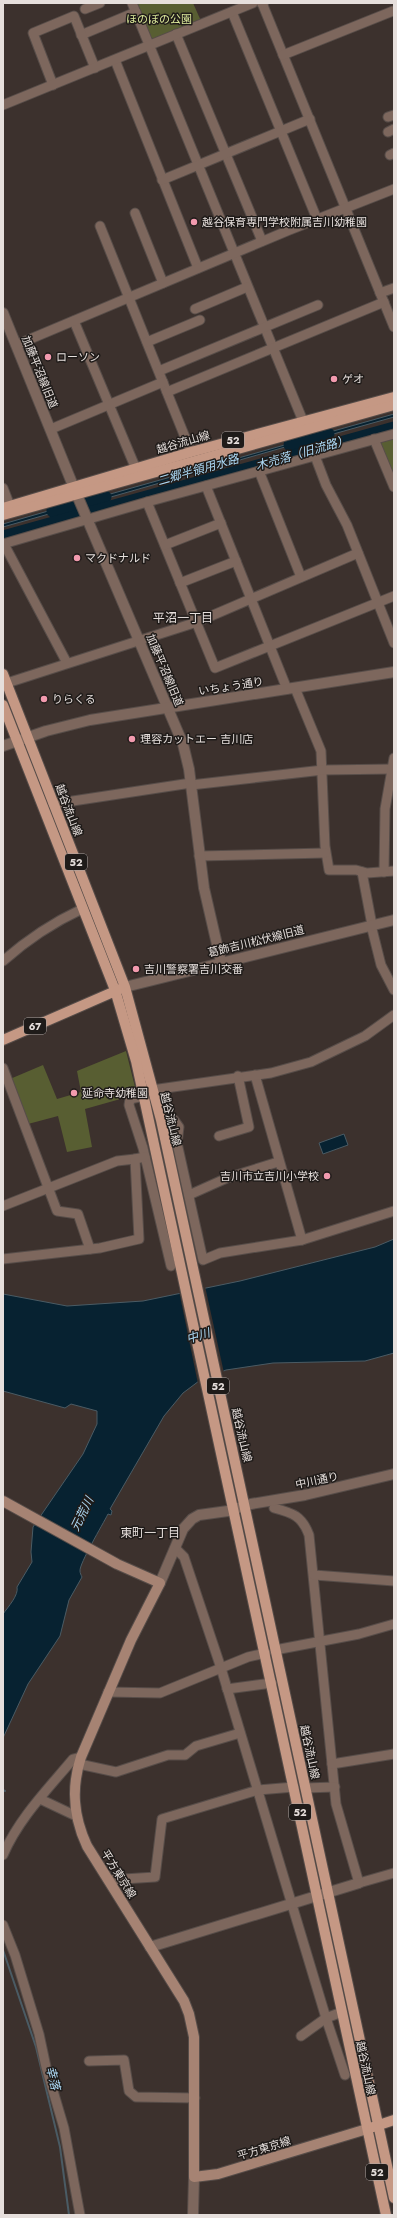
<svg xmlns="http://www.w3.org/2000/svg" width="397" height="2218" font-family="Jost,'Noto Sans JP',sans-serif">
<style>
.green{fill:#585e32}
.water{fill:#072231;stroke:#4a5b64}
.pier{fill:#3c312d}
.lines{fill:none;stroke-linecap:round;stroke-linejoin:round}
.stream{stroke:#4a5b64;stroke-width:2}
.river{stroke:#072231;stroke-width:13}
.minor-casing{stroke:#574d49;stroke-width:11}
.tertiary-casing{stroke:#574d49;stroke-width:12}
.secondary-casing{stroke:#574d49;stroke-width:12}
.primary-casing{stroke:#574d49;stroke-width:12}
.minor{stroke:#7d675d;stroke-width:9}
.tertiary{stroke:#7d675d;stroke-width:10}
.secondary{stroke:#a68373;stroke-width:10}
.primary{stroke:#c59884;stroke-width:10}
.poi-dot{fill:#f29aae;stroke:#1f1b19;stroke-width:1.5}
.labels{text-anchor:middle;stroke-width:3;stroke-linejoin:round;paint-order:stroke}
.shield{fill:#1f1b19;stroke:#aaa4a2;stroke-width:1}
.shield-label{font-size:10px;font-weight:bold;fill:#e6dfdc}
.park-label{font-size:11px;fill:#ddea9b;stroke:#1f1b19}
.poi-label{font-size:11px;fill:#e6dfdc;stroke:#1f1b19;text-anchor:start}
.street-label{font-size:11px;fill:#e6dfdc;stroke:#1f1b19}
.water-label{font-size:12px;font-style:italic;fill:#addaf6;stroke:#1f1b19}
.neighbourhood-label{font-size:12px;fill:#e6dfdc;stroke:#1f1b19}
</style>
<rect width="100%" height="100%" fill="#3c312d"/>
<g class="green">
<polygon points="135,3 193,3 201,21 152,41"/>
<polygon points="394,437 394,477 380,443 383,440"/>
<polygon points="126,1051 135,1087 134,1092 123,1093 124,1098 85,1109 92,1147 67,1152 58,1116 28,1124 10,1079 43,1065 57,1099 81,1092 77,1071"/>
</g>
<g class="water">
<polygon points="394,414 394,417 312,440 312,437"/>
<polygon points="306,439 306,441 90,503 89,500"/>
<polygon points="69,505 70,508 3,527 3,524"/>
<polygon points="344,1134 348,1145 323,1154 319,1143"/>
<path d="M394,1239V1353L365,1361L273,1363L226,1370L199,1381L183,1393L164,1416L110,1509L112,1511L111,1515L108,1514C103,1524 79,1564 80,1571C80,1573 81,1575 82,1577L69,1600L60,1636L28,1684L3,1738V1614C8,1607 19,1595 17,1587L32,1562L31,1552L33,1527L83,1454L97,1424V1411L71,1404L65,1408L3,1391V1294L67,1306L143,1301L240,1281L375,1247Z"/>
</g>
<polygon class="pier" points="205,1286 224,1373 198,1384 179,1291"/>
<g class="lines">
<g class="stream">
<polyline points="3,1790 5,1791"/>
<polyline points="3,1950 36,2047 60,2147 69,2215"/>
</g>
<g class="river">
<polyline points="290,445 328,434"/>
<polyline points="53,511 105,497"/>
<polyline points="3,537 394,428"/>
</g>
<g class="minor-casing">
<g id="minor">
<polyline points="132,3 303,421"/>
<polyline points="262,3 394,327"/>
<polyline points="85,9 100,3"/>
<polyline points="232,12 317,219"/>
<polyline points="176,34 262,241"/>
<polyline points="81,35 136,12"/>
<polyline points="283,55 393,11"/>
<polyline points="115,60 198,268"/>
<polyline points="53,85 33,33 74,16 95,68"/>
<polyline points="3,105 253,3"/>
<polyline points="388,117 394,115"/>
<polyline points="388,132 394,129"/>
<polyline points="390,155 394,153"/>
<polyline points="162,180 310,119"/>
<polyline points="135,213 163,283"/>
<polyline points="100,226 191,452"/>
<polyline points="380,293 394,288"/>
<polyline points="195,309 247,287"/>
<polyline points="74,321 136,469"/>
<polyline points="147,342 200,320"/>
<polyline points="16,345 287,231 394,189"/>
<polyline points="159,371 318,305"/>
<polyline points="167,392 384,302"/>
<polyline points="51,429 163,382"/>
<polyline points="374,439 394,487"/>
<polyline points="315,456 326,485 347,525 394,643"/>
<polyline points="259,471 301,577"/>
<polyline points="206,486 287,689"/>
<polyline points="3,488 10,506"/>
<polyline points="147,502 215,668 394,596"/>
<polyline points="3,544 147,502 394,434"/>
<polyline points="4,544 67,663"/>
<polyline points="165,545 221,523"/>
<polyline points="180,583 236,561"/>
<polyline points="7,683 197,622 358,553"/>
<polyline points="295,688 321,751 325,846 329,870 356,870 367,873 394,871"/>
<polyline points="191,785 323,770 394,769"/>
<polyline points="53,804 191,783"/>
<polyline points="199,856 325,853"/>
<polyline points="362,872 372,925"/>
<polyline points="384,872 385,809 394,758"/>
<polyline points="371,925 381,965 394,990"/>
<path d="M3,961C28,939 52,923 82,909"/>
<polyline points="3,1068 57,1211 78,1214 90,1249"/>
<polyline points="255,1075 302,1240"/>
<polyline points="152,1090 271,1073 311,1062 365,1036 394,1015"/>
<polyline points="144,1096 130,1099 129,1105 143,1148 171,1266"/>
<polyline points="161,1120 174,1120 179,1127 177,1143 203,1260 220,1253 302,1240 394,1211"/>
<polyline points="219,1136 249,1127 238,1076"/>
<polyline points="189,1195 227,1178 278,1162"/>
<polyline points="3,1206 117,1161 135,1159"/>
<polyline points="3,1259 100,1248 139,1239 135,1159 145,1157"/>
<path d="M274,1508C293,1513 302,1516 309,1535L336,1804L359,1883L394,1873"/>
<polyline points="176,1549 184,1557 221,1668 326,2018 345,2075"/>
<polyline points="314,1575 394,1581"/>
<polyline points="275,1650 359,1634 394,1624"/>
<polyline points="227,1689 272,1683"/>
<polyline points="108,1692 160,1693 248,1657 266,1653"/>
<polyline points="79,1764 116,1772 168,1755 185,1755 196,1746 240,1733"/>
<polyline points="332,1764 394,1754"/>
<polyline points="305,1788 335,1787"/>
<polyline points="40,1799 76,1816"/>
<path d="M3,1855C19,1818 48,1789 73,1759L81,1757"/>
<polyline points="108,1880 155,1877 162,1819 258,1790 294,1787"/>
<polyline points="3,1925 15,1955 39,2034 46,2067 64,2128 80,2215"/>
<polyline points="301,2036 326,2018 342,2012"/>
<polyline points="89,2061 124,2060 129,2091 136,2097 195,2098"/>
</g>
</g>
<g class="tertiary-casing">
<g id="tertiary">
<polyline points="262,3 263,3"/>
<polyline points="3,313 74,488 183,744 189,769 204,888 221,962"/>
<polyline points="3,746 46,731 90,720 394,672"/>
<polyline points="125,987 394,920"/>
<polyline points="160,1583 183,1529 192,1519 199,1515 228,1511 251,1504 305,1495 394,1474"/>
<polyline points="150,1947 359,1883"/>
<polyline points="193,2215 194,2177"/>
</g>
</g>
<g class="secondary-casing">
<path id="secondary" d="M3,1501L117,1564L160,1583L131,1640L81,1757C71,1788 73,1816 87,1846L184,2001L189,2014L194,2037V2177L218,2174L367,2129"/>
</g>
<g class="primary-casing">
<g id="primary">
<polyline points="3,508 191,452 394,397"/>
<polyline points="3,515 394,405"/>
<polyline points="3,674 125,987 161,1120 394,2198"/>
<polyline points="3,705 115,990 136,1061 386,2215"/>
<polyline points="3,1040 120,989"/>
<polyline points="373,2127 394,2120"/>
</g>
</g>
<use href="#minor" class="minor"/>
<use href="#tertiary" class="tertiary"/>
<use href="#secondary" class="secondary"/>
<use href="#primary" class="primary"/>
</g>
<g class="poi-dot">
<circle cx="194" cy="222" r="4"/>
<circle cx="48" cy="357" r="4"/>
<circle cx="334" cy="379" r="4"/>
<circle cx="77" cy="558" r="4"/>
<circle cx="44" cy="699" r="4"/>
<circle cx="132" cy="739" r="4"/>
<circle cx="136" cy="969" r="4"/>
<circle cx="74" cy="1093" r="4"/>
<circle cx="327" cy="1176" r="4"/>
</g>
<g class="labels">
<g class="shield">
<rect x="222" y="432" width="22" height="16" rx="3"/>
<rect x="65" y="854" width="22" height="16" rx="3"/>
<rect x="24" y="1018" width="22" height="16" rx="3"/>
<rect x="207" y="1378" width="22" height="16" rx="3"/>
<rect x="289" y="1804" width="22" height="16" rx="3"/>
<rect x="366" y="2164" width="22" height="16" rx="3"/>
</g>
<g class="shield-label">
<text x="233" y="444">52</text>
<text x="76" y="866">52</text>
<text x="35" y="1030">67</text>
<text x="218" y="1390">52</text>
<text x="300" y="1816">52</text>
<text x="377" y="2176">52</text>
</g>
<g class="park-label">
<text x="159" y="23">ほのぼの公園</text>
</g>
<g class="poi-label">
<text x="202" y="226">越谷保育専門学校附属吉川幼稚園</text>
<text x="56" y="361">ローソン</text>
<text x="342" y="383">ゲオ</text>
<text x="85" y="562">マクドナルド</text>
<text x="52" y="703">りらくる</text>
<text x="140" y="743">理容カットエー 吉川店</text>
<text x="144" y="973">吉川警察署吉川交番</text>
<text x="82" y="1097">延命寺幼稚園</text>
<text x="319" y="1180" text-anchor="end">吉川市立吉川小学校</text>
</g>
<g class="street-label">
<text transform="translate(40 372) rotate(68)" y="4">加藤平沼線旧道</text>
<text transform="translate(183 442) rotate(-16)" y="4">越谷流山線</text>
<text transform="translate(165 670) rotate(67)" y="4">加藤平沼線旧道</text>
<text transform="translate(231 686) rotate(-9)" y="4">いちょう通り</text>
<text transform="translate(69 810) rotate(69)" y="4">越谷流山線</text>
<text transform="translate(256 941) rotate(-14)" y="4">葛飾吉川松伏線旧道</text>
<text transform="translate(171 1119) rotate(76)" y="4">越谷流山線</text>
<text transform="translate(242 1435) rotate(77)" y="4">越谷流山線</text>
<text transform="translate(317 1480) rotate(-12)" y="4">中川通り</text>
<text transform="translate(310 1752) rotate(78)" y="4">越谷流山線</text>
<text transform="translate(119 1874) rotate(58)" y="4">平方東京線</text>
<text transform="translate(366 2068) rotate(78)" y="4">越谷流山線</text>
<text transform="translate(264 2148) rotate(-17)" y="4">平方東京線</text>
</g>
<g class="water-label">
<text transform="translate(302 453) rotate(-16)" y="4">木売落（旧流路）</text>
<text transform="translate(198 470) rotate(-16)" y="4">二郷半領用水路</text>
<text transform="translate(198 1336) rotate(-17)" y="4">中川</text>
<text transform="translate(82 1514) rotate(-64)" y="4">元荒川</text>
<text transform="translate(53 2078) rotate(76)" y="4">幸落</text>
</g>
<g class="neighbourhood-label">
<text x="183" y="622">平沼一丁目</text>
<text x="150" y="1537">東町一丁目</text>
</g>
</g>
<rect width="397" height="2218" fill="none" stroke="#e6dfdc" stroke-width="8"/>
</svg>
